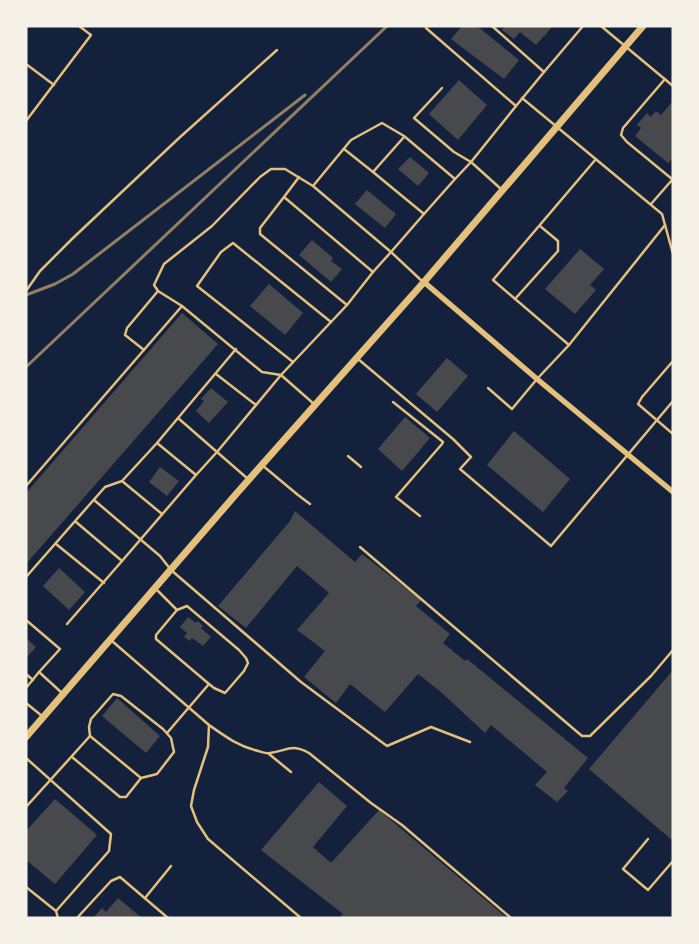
<svg xmlns="http://www.w3.org/2000/svg" width="699" height="944" font-family="'IBM Plex Sans',sans-serif">
<style>
.building{fill:#48494c}
.lines{fill:none;stroke-linecap:round;stroke-linejoin:round}
.service{stroke:#e5c07b;stroke-width:2.5}
.tertiary{stroke:#e5c07b;stroke-width:5.5}
.primary{stroke:#e5c07b;stroke-width:7}
.rail{stroke:#918062;stroke-width:3}
</style>
<rect width="100%" height="100%" fill="#14213d"/>
<g class="building">
<polygon points="462,26 477,26 519,60 504,79 451,39"/>
<polygon points="505,26 553,26 536,45 520,32 514,39 502,30"/>
<polygon points="459,80 487,105 458,140 429,114"/>
<polygon points="672,102 673,103 673,158 668,163 635,136 641,128 637,125 647,113 651,117 656,111 661,115"/>
<polygon points="410,157 429,173 418,186 398,169"/>
<polygon points="367,190 396,214 385,228 355,204"/>
<polygon points="312,240 333,258 331,261 342,269 331,282 299,255"/>
<polygon points="580,249 604,269 590,285 596,290 575,314 545,289"/>
<polygon points="269,284 303,313 285,335 250,306"/>
<polygon points="182,313 218,344 26,564 26,493"/>
<polygon points="447,358 468,376 437,412 416,394"/>
<polygon points="211,388 228,402 209,423 196,411 204,401 201,399"/>
<polygon points="405,417 430,438 402,471 378,449"/>
<polygon points="514,431 570,479 543,512 487,465"/>
<polygon points="160,467 179,481 167,496 149,482"/>
<polygon points="295,511 355,562 362,554 421,600 416,606 450,634 443,643 465,661 467,659 588,758 564,788 568,791 557,802 535,785 547,772 491,725 485,733 441,692 418,674 385,712 350,684 336,703 304,677 325,651 297,630 329,593 297,566 246,628 218,606 290,521"/>
<polygon points="59,568 85,592 69,610 43,586"/>
<polygon points="188,617 196,623 198,621 203,626 201,628 211,637 203,646 192,638 190,641 184,637 187,633 180,627"/>
<polygon points="26,638 36,647 26,658"/>
<polygon points="673,670 673,841 589,769"/>
<polygon points="117,698 160,736 146,753 102,716"/>
<polygon points="319,782 347,806 313,847 331,863 379,810 507,918 339,918 343,914 261,850"/>
<polygon points="55,799 97,835 55,884 26,860 26,831"/>
<polygon points="118,898 142,918 93,918 102,908 106,912"/>
</g>
<g class="lines">
<g class="service">
<polyline points="601,26 673,86"/>
<polyline points="426,28 516,106 544,72 492,26"/>
<polyline points="26,64 54,85"/>
<polyline points="544,72 583,26"/>
<polyline points="665,79 623,128 621,135 627,142 672,179"/>
<polyline points="522,98 662,214 673,254"/>
<polyline points="26,121 91,35 79,26"/>
<polyline points="404,137 373,172 424,214 455,179"/>
<polyline points="344,149 373,172"/>
<polyline points="313,186 351,140 382,123 404,136 455,179 471,162 454,152 414,118 442,88"/>
<polyline points="501,189 471,162 516,106"/>
<polyline points="284,197 260,228 260,234 347,305"/>
<polyline points="651,204 672,180"/>
<polyline points="423,282 391,252 424,214"/>
<polyline points="26,291 40,271 73,238 178,139 277,50"/>
<polyline points="515,299 558,251 558,241 540,226"/>
<polyline points="182,306 158,291 154,285 164,264 212,226 260,177 271,169 285,169 313,186 391,252 373,272 284,197 299,177"/>
<polyline points="569,345 493,280 596,159"/>
<polyline points="144,350 125,335 127,328 158,291"/>
<polyline points="358,359 453,439 471,457 460,469 551,546 673,401"/>
<polyline points="673,361 642,397 638,404 673,434"/>
<polyline points="293,362 197,286 221,252 233,243 331,322"/>
<polyline points="216,374 256,405"/>
<polyline points="488,388 512,409 537,379 569,345 665,225"/>
<polyline points="393,402 443,442 442,444 396,497 420,516"/>
<polyline points="178,418 248,479"/>
<polyline points="157,443 196,475"/>
<polyline points="348,456 361,467"/>
<polyline points="262,465 298,495 310,504"/>
<polyline points="122,481 162,514"/>
<polyline points="26,486 182,306 262,372 281,375 347,305 373,272"/>
<polyline points="94,500 160,556 171,570 301,682 387,746 431,727 470,742"/>
<polyline points="76,522 122,561"/>
<polyline points="56,544 104,583"/>
<polyline points="360,547 582,736 590,736 651,676 673,650"/>
<polyline points="26,577 105,487 122,481 157,443 236,349"/>
<polyline points="155,588 177,610 156,635 156,639 209,684 167,733"/>
<polyline points="177,610 187,606 239,650 246,658 248,663 244,671 225,693 214,688 209,684"/>
<polyline points="26,620 60,649 39,672 62,693"/>
<polyline points="67,624 122,561 196,475 217,452 281,375 314,404"/>
<polyline points="112,641 209,725 208,747 194,790 191,806 197,822 208,839 301,918"/>
<polyline points="26,674 33,680"/>
<polyline points="26,688 39,672"/>
<polyline points="26,703 42,716"/>
<path d="M209,725C226,737 238,746 258,751C262,752 266,754 270,753C287,751 291,743 309,753L371,803L402,825L511,918"/>
<polyline points="269,754 291,772"/>
<polyline points="72,757 120,797 126,797 141,778 157,774 174,752 171,738 163,729 121,696 113,694 91,719 89,727 90,736 141,778"/>
<polyline points="26,758 111,834 109,851 56,911 26,887"/>
<polyline points="26,807 90,736"/>
<polyline points="648,839 623,869 648,890 673,861"/>
<polyline points="145,898 171,866"/>
<polyline points="56,911 58,918"/>
<polyline points="77,918 111,881 120,877 168,918"/>
</g>
<polyline class="tertiary" points="424,282 537,379 673,492"/>
<polyline class="primary" points="26,737 237,493 424,282 643,26"/>
<g class="rail">
<polyline points="26,295 55,284 73,274 305,95"/>
<polyline points="26,367 387,26"/>
</g>
</g>
<rect width="699" height="944" fill="none" stroke="#f6f1e7" stroke-width="55"/>
</svg>
